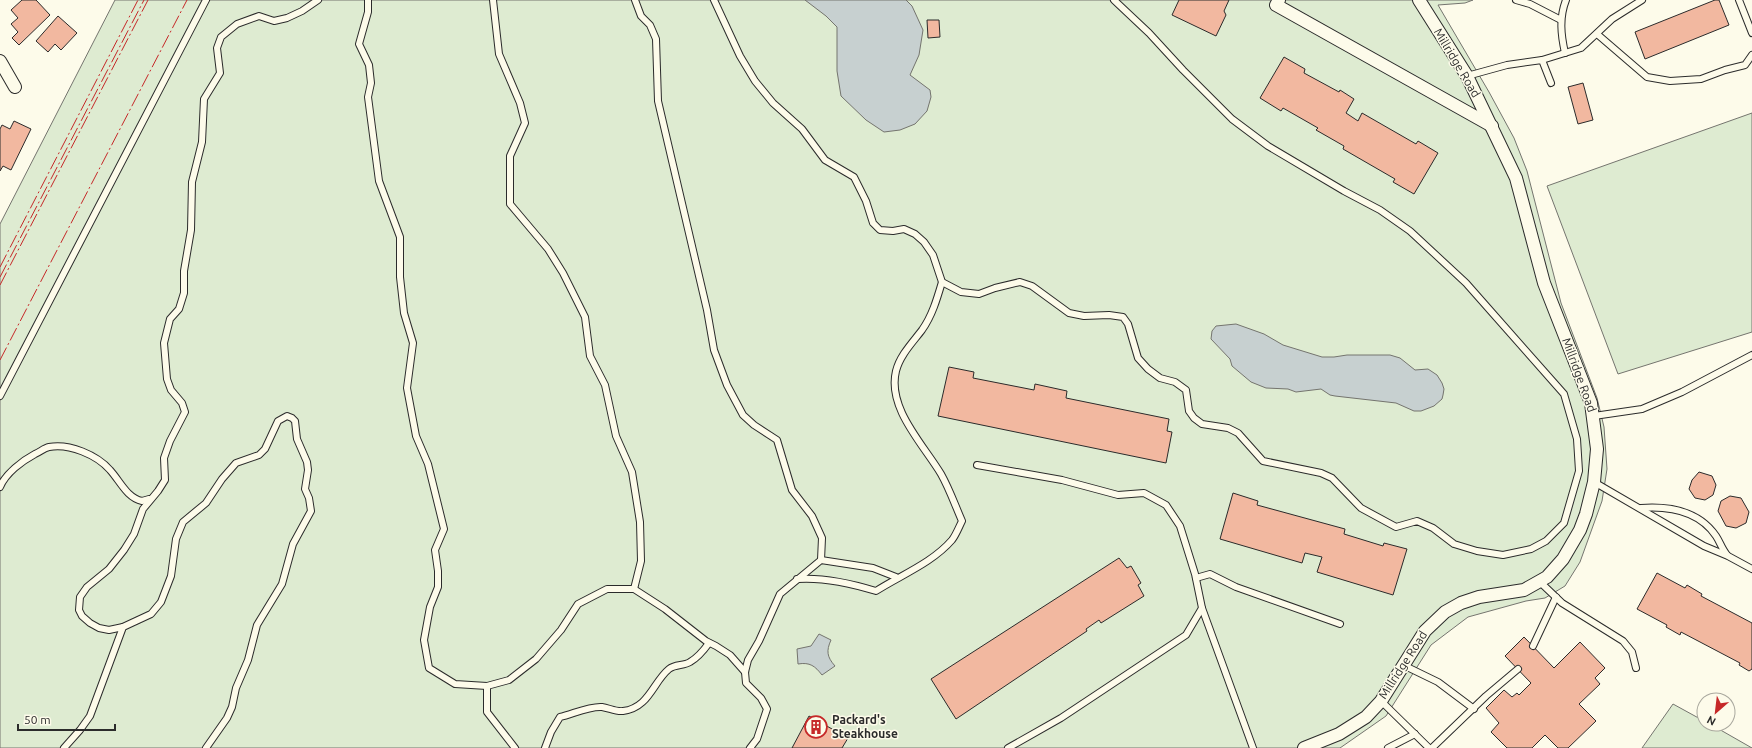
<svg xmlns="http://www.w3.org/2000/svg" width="1752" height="748" font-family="Ubuntu,sans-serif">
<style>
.green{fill:#deebd1;stroke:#74746e}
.water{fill:#c7d0d0;stroke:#74746e}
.building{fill:#f2b8a0;stroke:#2b2b2b}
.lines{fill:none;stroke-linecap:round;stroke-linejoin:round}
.lane-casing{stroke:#2b2b2b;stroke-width:8}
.street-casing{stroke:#2b2b2b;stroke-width:14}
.lane{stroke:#fdfbea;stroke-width:6}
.street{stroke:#fdfbea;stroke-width:12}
.power{stroke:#c62828;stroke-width:1;stroke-dasharray:14 3 2 3;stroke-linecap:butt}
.labels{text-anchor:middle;stroke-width:3;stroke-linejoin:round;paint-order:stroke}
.street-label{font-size:12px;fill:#2b2b2b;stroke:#fdfbea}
.poi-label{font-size:12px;font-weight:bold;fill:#2b2b2b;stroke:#fdfbea;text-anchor:start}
</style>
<rect width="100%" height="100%" fill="#fdfbea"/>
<g class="green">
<polygon points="115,0 1473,0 1465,3 1438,5 1489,92 1514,138 1527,171 1561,303 1597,398 1604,427 1607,469 1602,501 1580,562 1565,586 1545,598 1526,601 1468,617 1431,645 1386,716 1340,748 0,748 0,224"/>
<polygon points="1752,113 1752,332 1618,374 1547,186"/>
<polygon points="1673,704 1704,721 1704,724 1710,724 1752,748 1642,748"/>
</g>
<g class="water">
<polygon points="805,0 906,0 912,6 923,30 919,55 910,75 930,90 931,97 927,111 915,124 900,130 884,132 866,120 841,96 837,71 837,27 826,16"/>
<polygon points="1236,324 1264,334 1283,345 1322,357 1334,357 1347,355 1390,355 1400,358 1415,370 1428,369 1437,375 1442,383 1444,389 1443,395 1442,399 1434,406 1421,411 1414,411 1396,403 1335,396 1330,395 1321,389 1296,392 1288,389 1266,388 1251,382 1232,366 1230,359 1211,339 1212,331 1216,326"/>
<path d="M819,634L831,640C826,651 827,657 835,666L822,675C815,666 810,662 798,664L797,649L811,646Z"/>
</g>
<g class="building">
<polygon points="22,0 36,0 50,15 19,45 12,38 18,32 11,24 18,18 11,10"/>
<polygon points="1179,0 1229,0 1224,11 1226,15 1216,36 1172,15"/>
<polygon points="1715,0 1719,0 1729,25 1645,59 1635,32"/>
<polygon points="58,16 77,33 61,50 55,44 48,52 36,41"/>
<polygon points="927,20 939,20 940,37 928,38"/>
<polygon points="1284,57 1305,69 1304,73 1339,92 1340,90 1354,99 1346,113 1358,121 1362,113 1416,144 1418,141 1438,153 1414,194 1393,182 1395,179 1343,149 1344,146 1316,130 1318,128 1283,108 1281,111 1260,98"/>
<polygon points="1583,83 1593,120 1578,124 1568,87"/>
<polygon points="14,121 31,129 11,170 3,166 0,171 0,129 2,125 10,129"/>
<polygon points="949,367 974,372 973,378 1034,390 1035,384 1067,391 1066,398 1169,419 1167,431 1172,432 1166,463 938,416"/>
<polygon points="1699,472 1712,476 1716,485 1713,495 1705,500 1695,498 1689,489 1692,480"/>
<polygon points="1233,493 1258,501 1257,505 1345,529 1344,534 1383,546 1384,543 1407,549 1393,595 1317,572 1322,557 1305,553 1302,563 1220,539"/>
<polygon points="1730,496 1741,498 1749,512 1746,523 1736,528 1726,526 1718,511 1721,501"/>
<polygon points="1119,558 1127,568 1131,566 1141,583 1138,585 1144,596 1101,623 1099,620 1086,629 1087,631 956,719 931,679"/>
<polygon points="1657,573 1685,588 1687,585 1702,594 1701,596 1752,623 1752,669 1749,671 1739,665 1740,663 1681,632 1680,635 1666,627 1667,625 1637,609"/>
<polygon points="1524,637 1554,668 1580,642 1605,668 1595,678 1600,684 1579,704 1596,721 1568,748 1558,748 1545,735 1532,748 1507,748 1491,732 1499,723 1486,708 1504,690 1512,697 1517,693 1519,695 1531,683 1505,656"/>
<polygon points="809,716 848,738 842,748 792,748"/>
</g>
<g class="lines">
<g class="lane-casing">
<g id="lane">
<polyline points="368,0 368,12 359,44 369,65 371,83 368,97 379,181 400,237 400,277 404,313 413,343 407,388 416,436 428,464 444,529 435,550 438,571 438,587 430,607 424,640 429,668 455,684 487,686 509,680 536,659 561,630 578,604 607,589 634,589 665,609 706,641 716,646 730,655 745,672"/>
<polyline points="493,0 499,54 520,103 525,123 510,156 510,204 548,249 563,273 585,317 590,356 605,385 616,436 632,472 640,522 641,561 634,589"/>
<polyline points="635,0 641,16 650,25 656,39 658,101 707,310 714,350 727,385 743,415 754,425 777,440 792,490 812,516 822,538 821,560"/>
<polyline points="714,0 740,56 755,81 773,103 802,129 825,160 854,177 866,201 873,223 880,230 893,231 904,229 915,234 924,242 933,255 942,282 961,292 979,294 995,288 1020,282 1032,286 1069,313 1084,316 1109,315 1123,317 1128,324 1138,358 1148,369 1160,378 1175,382 1186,390 1189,411 1194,418 1202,424 1228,428 1238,433 1263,461 1321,473 1332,478 1361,508 1396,527 1417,521 1433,528 1454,544 1477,551 1503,555 1531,549 1546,541 1564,523 1579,471 1577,439 1564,394 1466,283 1410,231 1380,210 1344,191 1268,146 1232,119 1183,70 1149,33 1114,0"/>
<polyline points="1516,0 1530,4 1561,20"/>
<polyline points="1739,0 1752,33"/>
<polyline points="1597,34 1647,77 1670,81 1701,79 1725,70 1745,65 1752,55"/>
<path d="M1565,53C1561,35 1559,18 1566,0"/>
<polyline points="1542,60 1581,48 1612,19 1642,0"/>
<polyline points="1467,76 1507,65 1542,60 1551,83"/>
<polyline points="0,396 206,0"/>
<polyline points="1594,416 1642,409 1682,392 1752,355"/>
<polyline points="977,465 1062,480 1118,495 1144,493 1166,505 1180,526 1195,574 1202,608 1186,635 1061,718 1008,748"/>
<polyline points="1594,482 1704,546 1728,556 1752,569"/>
<path d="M0,487C6,473 22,461 35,454C40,452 44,448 49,447C69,443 97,455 110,470C120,481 127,498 142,501L149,499"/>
<path d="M1641,508C1669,506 1699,511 1716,536C1720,542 1722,549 1727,555"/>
<polyline points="1196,578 1210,574 1236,587 1340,624"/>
<path d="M797,579C824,577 850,583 876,591C901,575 932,563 952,540C956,535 959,527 962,521C955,505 949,488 941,474C923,444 887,408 896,371C900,355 913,342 922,330C932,316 937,299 942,282"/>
<polyline points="1540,582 1562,603 1623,641 1632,652 1636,668"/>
<polyline points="1202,608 1253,748"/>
<polyline points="123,627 109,630 99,628 90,623 82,616 79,610 80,597 87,587 109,569 124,550 134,534 143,509 158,491 165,480 164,458 170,441 185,412 182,403 171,390 167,379 164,343 170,319 179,309 184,293 184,271 191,230 192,182 202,142 204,99 220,73 217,48 221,37 237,24 259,16 274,21 287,18 302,11 318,0"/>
<polyline points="1533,646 1556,597"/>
<polyline points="1403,665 1438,682 1474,709"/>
<polyline points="487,686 487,712 515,748"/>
<polyline points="1381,701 1429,748"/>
<polyline points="64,748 80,730 90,716 123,627 151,614 161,602 171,576 176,539 183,522 206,503 222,479 236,463 259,455 265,449 278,421 287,416 292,418 295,421 297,439 307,462 308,470 305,489 309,498 311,511 293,544 282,584 257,625 248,660 236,688 232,707 227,718 206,748"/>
<path d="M545,748L551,732L560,717C573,714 589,706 602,707C609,708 616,712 623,711C649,708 653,682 669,669C675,664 684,666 690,662C697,658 704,650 709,643"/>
<polyline points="750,748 757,739 767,709 761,698 746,683 745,672 748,660 759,641 780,594 821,560 873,568 896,577"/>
<polyline points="1388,748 1415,734"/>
<polyline points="1432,748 1486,696 1518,669"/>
</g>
</g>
<g class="street-casing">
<g id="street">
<polyline points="1279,0 1276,5 1492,126"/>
<polyline points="0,61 15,87"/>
<polyline points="1304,748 1339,734 1366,717 1381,701 1425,631 1445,612 1461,603 1479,597 1524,590 1547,577 1563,559 1580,530 1586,514 1594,482 1597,449 1591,403 1544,283 1516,178 1467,76 1419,0"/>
</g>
</g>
<use href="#lane" class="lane"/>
<use href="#street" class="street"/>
<g class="power">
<polyline points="0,267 138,0"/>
<polyline points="0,277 144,0"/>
<polyline points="0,285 148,0"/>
<polyline points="0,360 187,0"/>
</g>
</g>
<defs>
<g id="building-ring" transform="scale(1.15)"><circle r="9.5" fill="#fdfbea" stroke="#c62828" stroke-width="1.5"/><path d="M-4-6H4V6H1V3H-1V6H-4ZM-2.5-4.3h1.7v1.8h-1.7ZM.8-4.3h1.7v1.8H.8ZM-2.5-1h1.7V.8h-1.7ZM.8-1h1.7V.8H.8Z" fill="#c62828"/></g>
</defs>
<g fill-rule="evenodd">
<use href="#building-ring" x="816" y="727"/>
</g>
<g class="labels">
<g class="street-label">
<text transform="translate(1457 63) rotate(59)" y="4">Millridge Road</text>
<text transform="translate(1579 375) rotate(70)" y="4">Millridge Road</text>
<text transform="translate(1403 665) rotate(-57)" y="4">Millridge Road</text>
</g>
<g class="poi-label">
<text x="832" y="724">Packard's<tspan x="832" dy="14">Steakhouse</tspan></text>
</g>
</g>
<g transform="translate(1716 712) rotate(208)"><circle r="19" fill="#fdfbea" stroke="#a9a89e"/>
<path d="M0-3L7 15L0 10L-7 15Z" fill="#c62828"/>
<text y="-6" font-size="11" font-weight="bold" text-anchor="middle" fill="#2b2b2b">N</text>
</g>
<path d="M18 724v6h97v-6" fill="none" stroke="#2b2b2b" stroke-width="2"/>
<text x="24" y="724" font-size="12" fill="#2b2b2b" stroke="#fdfbea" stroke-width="3" paint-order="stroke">50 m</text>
</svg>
